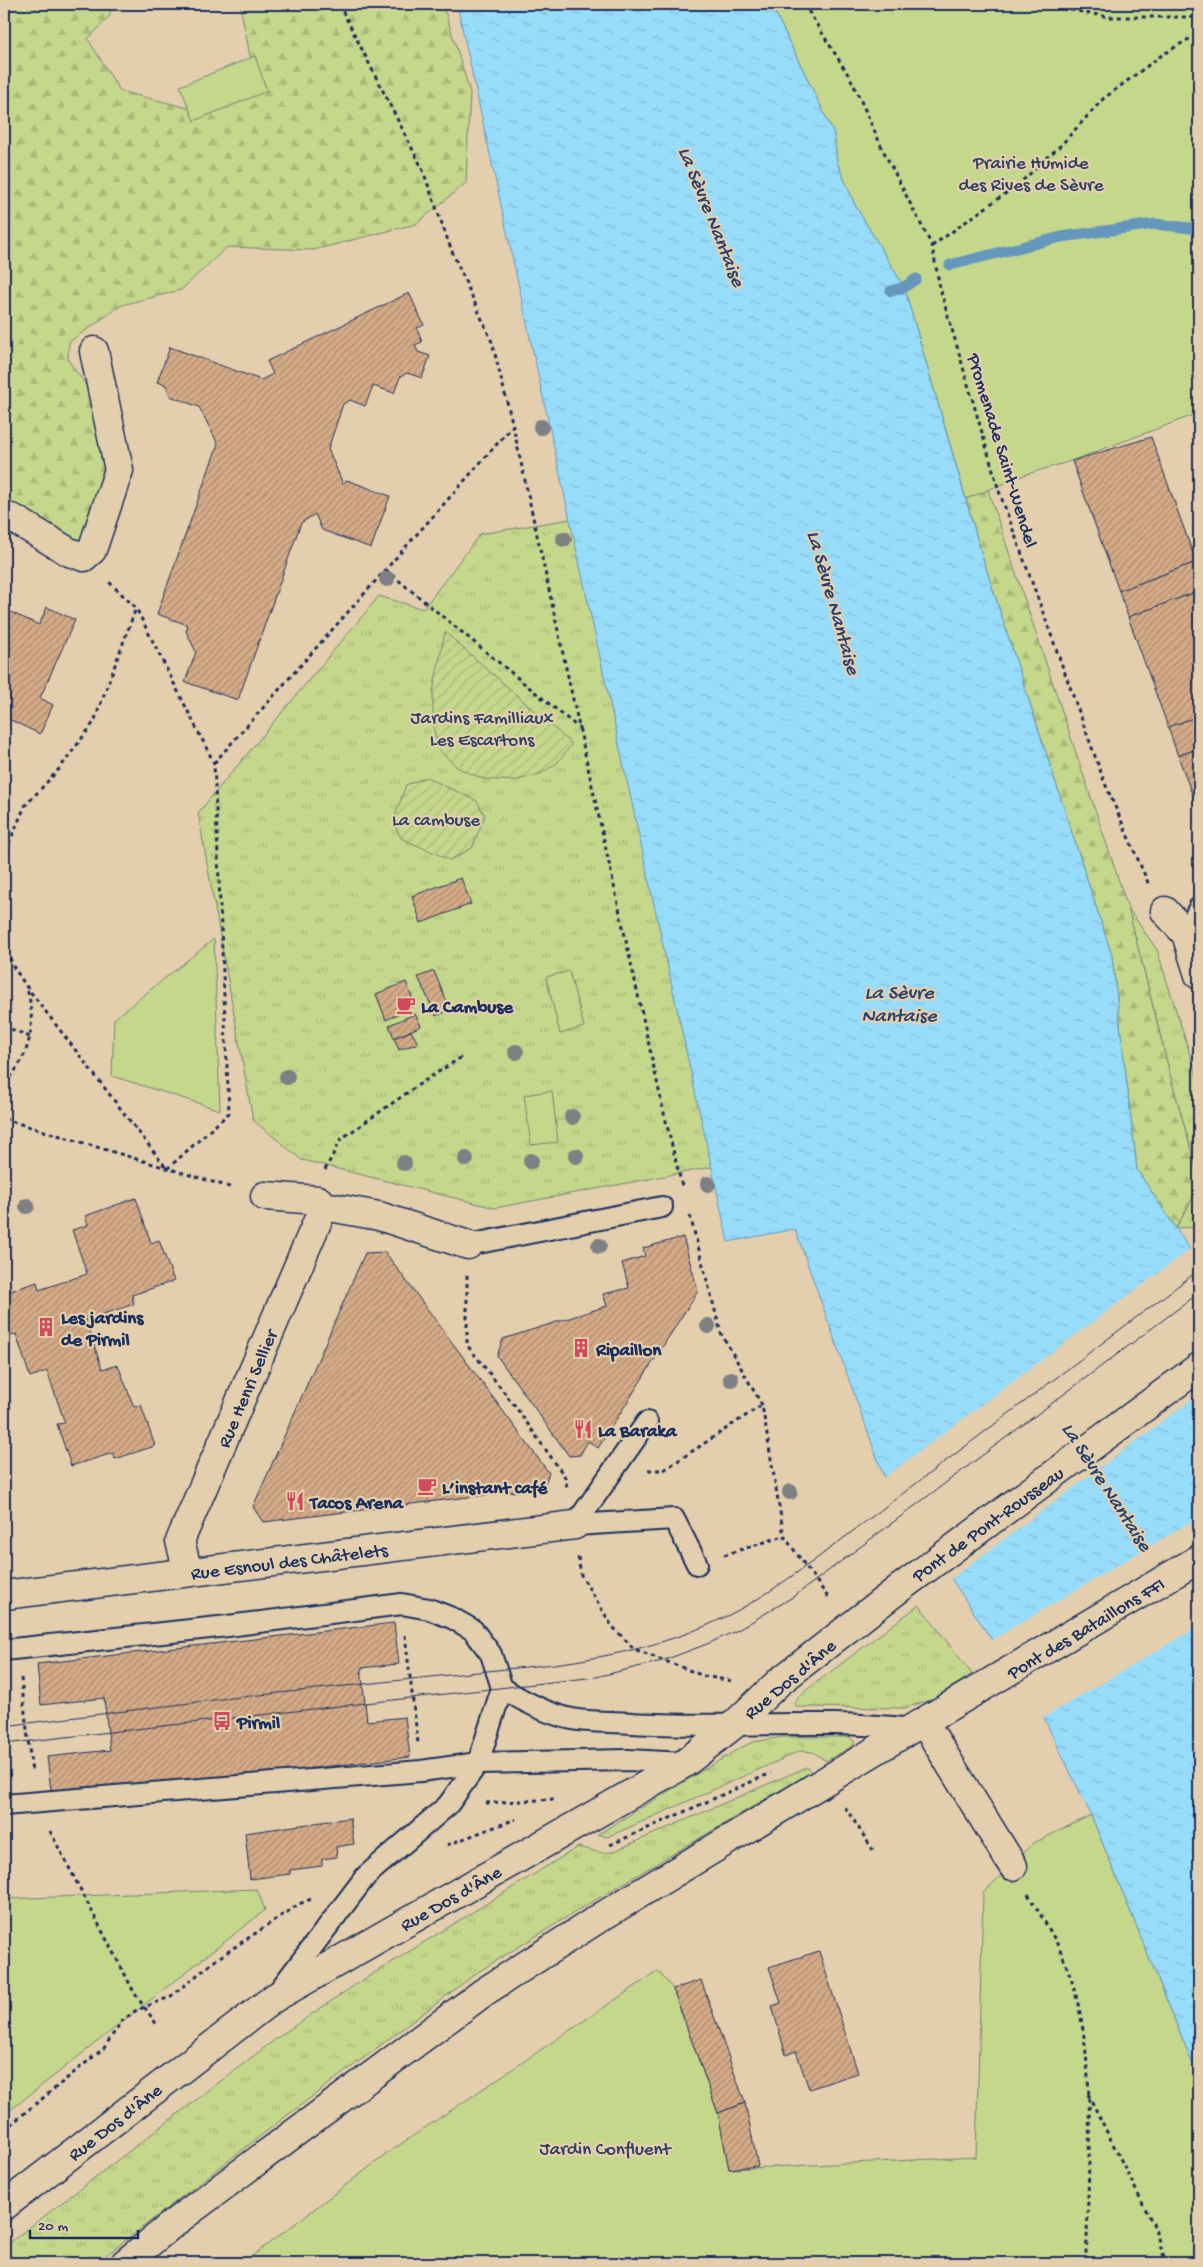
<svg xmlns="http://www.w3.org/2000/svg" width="1203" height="2267" font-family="'Gochi Hand',sans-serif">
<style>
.grass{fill:url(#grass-tufts);stroke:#708374}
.forest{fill:url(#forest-firs);stroke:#708374}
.park{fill:#c5d78b;stroke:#708374}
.garden{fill:url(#garden-furrows);stroke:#708374}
.water{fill:url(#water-ripples);stroke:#6597bc}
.pier{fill:#e3cfad}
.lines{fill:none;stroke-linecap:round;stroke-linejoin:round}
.stream{stroke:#6597bc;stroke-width:11}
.building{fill:url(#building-hatch);stroke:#1b2f5e}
.service-casing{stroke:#1b2f5e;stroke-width:24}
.minor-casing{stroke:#1b2f5e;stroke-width:31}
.secondary-casing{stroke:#1b2f5e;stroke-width:31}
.path{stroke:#1b2f5e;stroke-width:3;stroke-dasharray:4 4;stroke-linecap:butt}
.service{stroke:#e3cfad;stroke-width:20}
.minor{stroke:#e3cfad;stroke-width:28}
.secondary{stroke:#e3cfad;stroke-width:28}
.tram{stroke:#1b2f5e;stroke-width:1}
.tree{fill:#7e8084}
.labels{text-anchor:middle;stroke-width:4.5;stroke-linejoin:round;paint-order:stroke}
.park-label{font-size:19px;fill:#2c4062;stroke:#e3cfad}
.street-label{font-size:19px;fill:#1b2f5e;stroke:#e3cfad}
.poi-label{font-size:19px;font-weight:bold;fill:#1b2f5e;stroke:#e3cfad;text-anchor:start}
.water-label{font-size:20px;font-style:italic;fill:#27406e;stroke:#e3cfad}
</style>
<defs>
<pattern id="grass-tufts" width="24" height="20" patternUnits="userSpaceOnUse" patternTransform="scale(1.25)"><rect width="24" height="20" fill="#c5d78b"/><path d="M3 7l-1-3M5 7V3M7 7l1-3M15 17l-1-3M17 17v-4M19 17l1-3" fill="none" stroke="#a9b97a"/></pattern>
<pattern id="forest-firs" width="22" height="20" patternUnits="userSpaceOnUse" patternTransform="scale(1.25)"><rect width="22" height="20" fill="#c5d78b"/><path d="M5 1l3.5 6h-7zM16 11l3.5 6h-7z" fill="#a9b97a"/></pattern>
<pattern id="garden-furrows" width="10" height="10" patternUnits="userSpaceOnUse" patternTransform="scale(1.25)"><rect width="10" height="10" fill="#c5d78b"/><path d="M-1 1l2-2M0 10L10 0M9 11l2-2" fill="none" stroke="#a9b97a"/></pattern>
<pattern id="water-ripples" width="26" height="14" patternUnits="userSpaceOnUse" patternTransform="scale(1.25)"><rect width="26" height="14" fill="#97dcfa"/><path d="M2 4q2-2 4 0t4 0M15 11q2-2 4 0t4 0" fill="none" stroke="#82bdd9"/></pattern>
<pattern id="building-hatch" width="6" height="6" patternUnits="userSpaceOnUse" patternTransform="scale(1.25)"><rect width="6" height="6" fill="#d5ab87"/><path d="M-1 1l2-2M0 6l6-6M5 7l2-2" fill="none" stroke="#ac8c72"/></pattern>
</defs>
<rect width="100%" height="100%" fill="#e3cfad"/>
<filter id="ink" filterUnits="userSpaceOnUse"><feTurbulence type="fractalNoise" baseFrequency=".02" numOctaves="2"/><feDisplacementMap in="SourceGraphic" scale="10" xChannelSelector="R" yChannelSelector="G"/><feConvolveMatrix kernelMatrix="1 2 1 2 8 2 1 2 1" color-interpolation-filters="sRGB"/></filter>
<g filter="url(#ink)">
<g class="grass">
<polygon points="570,519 712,1167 495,1208 302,1160 253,1120 198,813 379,596 423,609 480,534"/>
<polygon points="1128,908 1157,950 1199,1083 1199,1178 1172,1082"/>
<polygon points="1199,1187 1199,1227 1176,1228"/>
<polygon points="919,1605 972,1674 933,1699 904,1708 797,1707 794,1704 800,1695"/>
<polygon points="783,1737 849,1737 855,1742 851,1747 826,1761 813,1752 800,1751 630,1827 607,1837 598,1834 740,1748 753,1742"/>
<polygon points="807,1767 811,1772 575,1912 478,1972 285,2117 96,2263 4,2263 4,2247 281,2035 355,1985 578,1847 602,1853 612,1852"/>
</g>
<g class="forest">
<polygon points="4,4 112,4 109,17 88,39 120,91 208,113 252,66 240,4 439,4 446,14 470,92 466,183 416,224 313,250 227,247 181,290 122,305 69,342 68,360 121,434 84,544 4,516"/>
<polygon points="988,490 1128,908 1172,1082 1199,1178 1199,1187 1176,1228 1137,1170 1112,956 984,562 966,499"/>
</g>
<g class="park">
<polygon points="771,4 1199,4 1199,413 1071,461 1027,474 966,499 904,287 855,205 837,162 834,134"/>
<polygon points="255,56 267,91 194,121 180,86"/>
<polygon points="214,939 220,1110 112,1076 114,1019"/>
<polygon points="569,971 584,1027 560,1034 546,977"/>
<polygon points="552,1091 558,1142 531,1145 524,1095"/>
<polygon points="1091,1815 1199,2079 1199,2263 243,2263 392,2150 658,1971 673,1989 718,2113 729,2169 976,2157 983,1893 1034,1843"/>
<polygon points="257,1889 265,1910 4,2115 4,1899"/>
</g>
<g class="garden">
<polygon points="445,632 572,744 557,763 540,774 514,781 483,779 458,768 438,749 433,724 433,691"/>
<polygon points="426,777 477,801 485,816 472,848 450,860 401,838 393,822 406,785"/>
</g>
<polygon class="water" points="457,4 771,4 834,134 837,162 855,205 904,287 984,562 1112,956 1137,1170 1199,1263 1199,2079 1091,1815 1045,1720 884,1477 795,1229 728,1242"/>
<g class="pier">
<polygon points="1192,1248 1199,1259 1199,1394 949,1580 882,1479"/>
<polygon points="1199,1517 1199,1626 1041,1719 990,1641"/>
</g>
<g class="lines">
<g class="stream">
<polyline points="950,265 1061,237 1155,224 1199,229"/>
<polyline points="891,291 904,287 916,279"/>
</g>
</g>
<g class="building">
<polygon points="409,293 424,325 417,328 422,342 415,345 418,352 430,356 422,378 407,373 400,377 394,393 373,386 365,406 350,400 343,404 328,449 343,484 347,480 390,496 371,548 322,530 315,514 301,523 238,700 185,682 196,652 186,631 188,625 157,614 218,444 199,407 170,396 166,385 157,382 170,347 261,380 273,374 267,361"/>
<polygon points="1151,437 1196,562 1119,591 1072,461"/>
<polygon points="1196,562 1199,570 1199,591 1128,617 1119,591"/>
<polygon points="1199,591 1199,716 1168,727 1128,617"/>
<polygon points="47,607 75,620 40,698 53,705 40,734 4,717 4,609 39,625"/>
<polygon points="1199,716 1199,748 1178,756 1168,727"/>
<polygon points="1199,748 1199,813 1178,756"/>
<polygon points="461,878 471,904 421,923 412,896"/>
<polygon points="434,971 450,1010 436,1016 418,977"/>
<polygon points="406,982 415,1005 386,1020 376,994"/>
<polygon points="415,1014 421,1026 394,1038 389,1025"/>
<polygon points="411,1031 418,1043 399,1050 394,1038"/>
<polygon points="136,1198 151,1243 159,1240 174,1281 132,1295 134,1304 86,1320 102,1369 118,1365 134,1407 141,1405 155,1446 115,1459 113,1453 71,1466 57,1424 65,1423 47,1371 30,1377 16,1334 4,1338 4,1293 37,1282 39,1290 87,1274 72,1230 88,1225 85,1216"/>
<polygon points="683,1237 698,1291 598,1448 588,1441 580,1455 569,1456 497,1356 503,1339 607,1306 603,1294 629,1288 622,1263 645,1256 643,1248"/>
<polygon points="385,1252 549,1473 543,1488 263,1522 253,1507 365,1253"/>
<polygon points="394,1623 399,1664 361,1668 365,1703 367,1721 405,1717 410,1757 52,1798 47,1757 110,1750 104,1698 41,1705 37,1664"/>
<polygon points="350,1818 354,1844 336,1847 337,1857 322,1859 322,1866 290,1870 290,1874 250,1879 245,1833"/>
<polygon points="819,1951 858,2073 809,2089 796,2051 786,2055 772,2006 781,2003 769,1967"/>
<polygon points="701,1980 745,2103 718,2113 673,1989"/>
<polygon points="745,2103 758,2166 729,2169 718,2113"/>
</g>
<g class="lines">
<g class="service-casing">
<g id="service">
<polyline points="1186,934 1199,908"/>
<polyline points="468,1245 662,1207"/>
<polyline points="575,1525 674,1519 697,1564"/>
<polyline points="575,1525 647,1422"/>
<polyline points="4,1650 228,1626 402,1604 429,1609 452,1618 473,1630 491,1654 502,1688 478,1763 448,1805 366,1876 278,1992"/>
<path d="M502,1688C523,1701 547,1714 572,1719C591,1723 613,1721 633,1723C725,1729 818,1718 911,1729"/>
<polyline points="4,1805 421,1771 478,1763 628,1760 685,1763"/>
</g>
</g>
<g class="minor-casing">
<g id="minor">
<polyline points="4,516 14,519 69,552 84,557 92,550 119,470 94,351"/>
<polyline points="1165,911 1186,934 1199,975"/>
<polyline points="265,1196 318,1200 324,1206 379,1216 468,1245"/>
<polyline points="188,1572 180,1541 324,1206"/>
<polyline points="4,1595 575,1525"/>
<polyline points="924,1722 1013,1866"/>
</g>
</g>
<g class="secondary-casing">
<g id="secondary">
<polyline points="4,2206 274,1998 685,1763 736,1723 779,1682 896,1591 1199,1367"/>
<polyline points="125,2263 175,2222 484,1992 601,1917 911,1729 1199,1559"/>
</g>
</g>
<g class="path">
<polyline points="339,4 422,168 451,249 492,342 513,426 663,1109 682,1186"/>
<polyline points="804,4 852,81 883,150 932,246 940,288 999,491 1104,781 1149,885"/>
<polyline points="1039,4 1109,17 1199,17"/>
<polyline points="932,246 1020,183 1062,144 1103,99 1162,55 1199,33"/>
<polyline points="386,570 580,729"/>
<polyline points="214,763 513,426"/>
<polyline points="4,867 9,843 25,806 60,768 94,722 136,608"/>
<polyline points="4,943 13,966 26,986 167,1169 229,1113 214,763 136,608 107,580"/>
<polyline points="4,1026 30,1037"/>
<path d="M4,1083C30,1060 37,1022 27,989"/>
<polyline points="4,1119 233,1188"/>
<polyline points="325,1170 341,1139 424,1081 462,1057"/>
<polyline points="690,1216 721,1333 762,1405 784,1536 830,1600"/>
<polyline points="467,1275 467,1345 515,1406 565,1477 567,1487"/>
<polyline points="648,1470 664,1470 762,1405"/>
<polyline points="724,1555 784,1536"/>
<polyline points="578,1557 581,1575 612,1626 634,1649 704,1676 732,1681"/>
<polyline points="405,1635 418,1743"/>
<polyline points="21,1678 32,1773"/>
<polyline points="486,1803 555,1799"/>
<polyline points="845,1807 873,1850"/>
<polyline points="50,1831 135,1994 157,2025"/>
<polyline points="447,1845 516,1819"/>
<polyline points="610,1845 771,1773"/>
<path d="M1028,1894C1040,1915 1054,1935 1063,1957C1099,2041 1088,2152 1087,2241L1085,2263"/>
<polyline points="1088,2094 1154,2226 1166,2263"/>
<polyline points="4,2130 104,2048 121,2022 135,2011 170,1997 217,1959 299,1904 311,1899"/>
</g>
<use href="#service" class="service"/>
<use href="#minor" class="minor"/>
<use href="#secondary" class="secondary"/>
<g class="tram">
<path d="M4,1726L222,1699L554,1664C614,1656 674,1643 729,1615C759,1600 785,1581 812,1562L1199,1270"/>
<polyline points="4,1744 596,1677 662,1661 707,1644 738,1630 796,1595 1199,1293"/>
</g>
</g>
<g class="tree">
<circle cx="541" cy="427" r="8"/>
<circle cx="564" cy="539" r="8"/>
<circle cx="387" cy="579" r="8"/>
<circle cx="516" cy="1052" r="8"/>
<circle cx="287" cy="1077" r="8"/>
<circle cx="572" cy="1117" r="8"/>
<circle cx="576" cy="1156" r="8"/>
<circle cx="466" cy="1159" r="8"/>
<circle cx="531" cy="1161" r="8"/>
<circle cx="404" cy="1163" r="8"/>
<circle cx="708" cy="1184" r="8"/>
<circle cx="27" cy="1206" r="8"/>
<circle cx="599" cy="1246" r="8"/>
<circle cx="708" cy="1326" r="8"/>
<circle cx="731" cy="1379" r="8"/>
<circle cx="790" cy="1492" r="8"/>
</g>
</g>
<defs>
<g id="cafe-bare" transform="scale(1.5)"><path d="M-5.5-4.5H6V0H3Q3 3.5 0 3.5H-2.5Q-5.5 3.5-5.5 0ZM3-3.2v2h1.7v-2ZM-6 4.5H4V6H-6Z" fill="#d1495b" stroke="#e3cfad" stroke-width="2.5" paint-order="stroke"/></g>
<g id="building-bare" transform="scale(1.5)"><path d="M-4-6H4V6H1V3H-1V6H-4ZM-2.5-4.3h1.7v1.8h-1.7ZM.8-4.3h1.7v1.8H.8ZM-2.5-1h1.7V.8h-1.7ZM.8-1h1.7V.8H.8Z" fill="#d1495b" stroke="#e3cfad" stroke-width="2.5" paint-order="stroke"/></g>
<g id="restaurant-bare" transform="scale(1.5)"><path d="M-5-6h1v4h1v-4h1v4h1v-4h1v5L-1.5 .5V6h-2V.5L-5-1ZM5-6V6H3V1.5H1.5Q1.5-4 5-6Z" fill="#d1495b" stroke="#e3cfad" stroke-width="2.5" paint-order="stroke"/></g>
<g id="bus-bare" transform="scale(1.5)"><path d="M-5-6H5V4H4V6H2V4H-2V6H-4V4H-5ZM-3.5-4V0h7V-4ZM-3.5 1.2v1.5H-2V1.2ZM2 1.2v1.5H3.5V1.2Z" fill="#d1495b" stroke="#e3cfad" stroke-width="2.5" paint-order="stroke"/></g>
</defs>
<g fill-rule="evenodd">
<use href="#cafe-bare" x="406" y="1005"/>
<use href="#building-bare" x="46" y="1327"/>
<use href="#building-bare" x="581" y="1348"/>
<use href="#restaurant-bare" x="583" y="1429"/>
<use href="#cafe-bare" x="427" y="1486"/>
<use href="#restaurant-bare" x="295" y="1501"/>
<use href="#bus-bare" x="222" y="1721"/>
</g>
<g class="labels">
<g class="park-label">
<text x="1031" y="168">Prairie Humide<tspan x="1031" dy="22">des Rives de Sèvre</tspan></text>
<text x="482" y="723">Jardins Familliaux<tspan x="482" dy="22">Les Escartons</tspan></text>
<text x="436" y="825">La cambuse</text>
<text x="605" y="2154">Jardin Confluent</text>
</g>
<g class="street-label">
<text transform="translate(1004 450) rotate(73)" y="7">Promenade Saint-Wendel</text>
<text transform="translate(246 1388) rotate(-67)" y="7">Rue Henri Sellier</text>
<text transform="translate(987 1523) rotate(-36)" y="7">Pont de Pont-Rousseau</text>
<text transform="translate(289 1560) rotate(-7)" y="7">Rue Esnoul des Châtelets</text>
<text transform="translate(1085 1627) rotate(-31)" y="7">Pont des Bataillons FFI</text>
<text transform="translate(789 1678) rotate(-40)" y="7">Rue Dos d'Âne</text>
<text transform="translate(450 1897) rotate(-30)" y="7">Rue Dos d'Âne</text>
<text transform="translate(114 2121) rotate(-38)" y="7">Rue Dos d'Âne</text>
</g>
<g class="poi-label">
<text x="421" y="1012">La Cambuse</text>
<text x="61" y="1323">Les jardins<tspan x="61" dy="22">de Pirmil</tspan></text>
<text x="596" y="1355">Ripaillon</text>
<text x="598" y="1436">La Baraka</text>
<text x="442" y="1493">L’instant café</text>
<text x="310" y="1508">Tacos Arena</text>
<text x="237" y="1728">Pirmil</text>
</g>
<g class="water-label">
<text transform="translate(713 216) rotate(68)" y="7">La Sèvre Nantaise</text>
<text transform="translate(835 602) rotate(74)" y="7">La Sèvre Nantaise</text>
<text x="899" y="998">La Sèvre<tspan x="899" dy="23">Nantaise</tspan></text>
<text transform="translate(1108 1486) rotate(57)" y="7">La Sèvre Nantaise</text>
</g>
</g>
<rect width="1203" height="2267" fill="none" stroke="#e3cfad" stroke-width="20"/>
<rect x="10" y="10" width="1183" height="2247" fill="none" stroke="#1b2f5e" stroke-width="2" filter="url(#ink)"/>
<path d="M30 2230v8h108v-8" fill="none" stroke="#1b2f5e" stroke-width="2.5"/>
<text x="38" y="2230" font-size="15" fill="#1b2f5e" stroke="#e3cfad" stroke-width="4" paint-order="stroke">20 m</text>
</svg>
